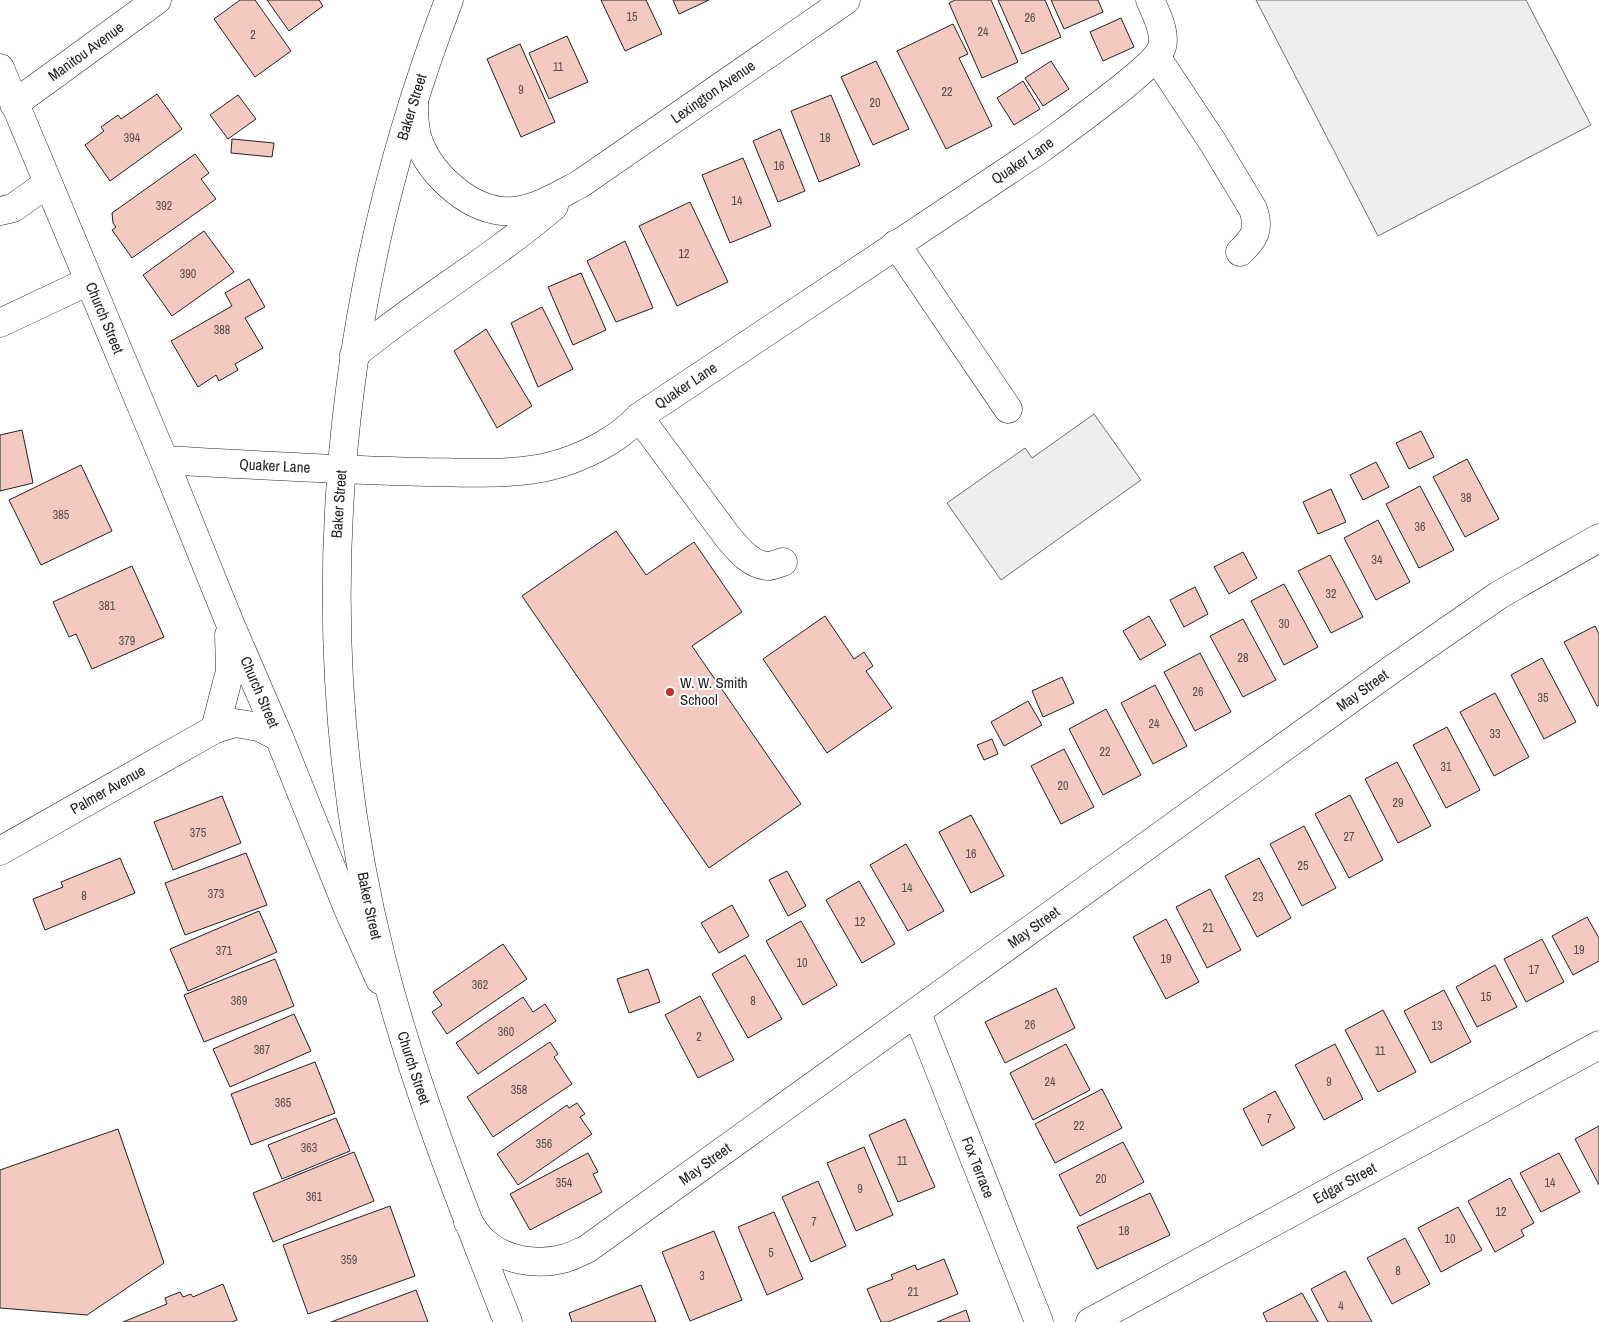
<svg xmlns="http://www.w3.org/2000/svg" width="1599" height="1322" font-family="'Archivo Narrow',sans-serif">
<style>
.green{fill:#eee;stroke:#6f6f6f}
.building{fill:#f3c9c0;stroke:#222}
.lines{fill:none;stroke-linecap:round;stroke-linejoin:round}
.minor-casing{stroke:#222;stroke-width:29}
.highway-casing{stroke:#222;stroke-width:29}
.minor{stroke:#fff;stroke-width:28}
.highway{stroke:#fff;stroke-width:28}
.poi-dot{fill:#c62828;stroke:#fff;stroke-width:2}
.labels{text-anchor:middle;stroke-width:4;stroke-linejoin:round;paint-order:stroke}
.number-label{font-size:12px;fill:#564c4a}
.street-label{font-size:15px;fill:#222;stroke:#fff}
.poi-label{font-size:15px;fill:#222;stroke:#fff;text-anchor:start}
</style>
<rect width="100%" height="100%" fill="#fff"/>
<g class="green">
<polygon points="1256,0 1526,0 1591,125 1378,236"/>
<polygon points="1094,414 1141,480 1001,580 947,503 1025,448 1032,458"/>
</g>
<g class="building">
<polygon points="240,0 255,0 291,51 255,77 214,19"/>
<polygon points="267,0 319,0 323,6 289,31"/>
<polygon points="601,0 646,0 662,34 625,51"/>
<polygon points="673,0 709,0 679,14"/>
<polygon points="955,0 991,0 1018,62 982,78 949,3"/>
<polygon points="998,0 1045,0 1061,37 1022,54"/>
<polygon points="1051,0 1098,0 1103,12 1064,29"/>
<polygon points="1121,18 1134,47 1103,61 1090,32"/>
<polygon points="953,24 968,54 959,58 992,126 946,149 897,51"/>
<polygon points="567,36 588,82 549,99 529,53"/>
<polygon points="520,44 555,122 521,137 487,59"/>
<polygon points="876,61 909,129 873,145 841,77"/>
<polygon points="1051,61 1069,89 1043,106 1025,78"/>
<polygon points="1023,81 1040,109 1014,125 997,98"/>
<polygon points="157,94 182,129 110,181 85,145 104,131 101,127 118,115 121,119"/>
<polygon points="238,95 256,119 228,139 210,115"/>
<polygon points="831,95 860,165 819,182 791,111"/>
<polygon points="780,129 805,191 778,202 753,141"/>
<polygon points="232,139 274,143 272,157 231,153"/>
<polygon points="195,154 209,173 201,179 216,199 132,258 112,230 116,227 113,223 112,213"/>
<polygon points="743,158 771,226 730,243 702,175"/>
<polygon points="690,202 728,282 677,306 639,226"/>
<polygon points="204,231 234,272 172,316 143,275"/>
<polygon points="625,241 653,308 616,322 587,261"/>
<polygon points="581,273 606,330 573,345 548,287"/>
<polygon points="249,279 265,307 245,318 263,348 235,364 238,370 219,381 216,375 198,387 171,341 232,306 225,293"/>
<polygon points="542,307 573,369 538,387 511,323"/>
<polygon points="486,329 532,406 497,428 454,351"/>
<polygon points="22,430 33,483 0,491 0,435"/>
<polygon points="1421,431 1434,457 1409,469 1396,443"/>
<polygon points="1467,459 1499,519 1465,537 1433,477"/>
<polygon points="1376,462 1389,487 1363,500 1350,475"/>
<polygon points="81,465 112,531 41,565 9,500"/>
<polygon points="1420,486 1454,550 1419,568 1386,504"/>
<polygon points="1331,489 1346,522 1318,534 1303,502"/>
<polygon points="1378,520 1410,582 1376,600 1344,538"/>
<polygon points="616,531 646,575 694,542 742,612 692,646 801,804 709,868 522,596"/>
<polygon points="1243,552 1257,578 1229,594 1214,567"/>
<polygon points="1330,555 1363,617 1331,633 1298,571"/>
<polygon points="132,566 164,637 92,669 76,634 69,637 53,602"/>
<polygon points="1284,584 1318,647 1284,665 1251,601"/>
<polygon points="1195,587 1208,614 1184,627 1170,600"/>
<polygon points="825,616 854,659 864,652 873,666 866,671 892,708 827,753 763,659"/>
<polygon points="1149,616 1166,645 1140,660 1123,631"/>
<polygon points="1243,619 1276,680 1243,697 1210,636"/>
<polygon points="1595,626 1599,634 1599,705 1597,706 1564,642"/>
<polygon points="1200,653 1231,712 1195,731 1164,672"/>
<polygon points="1542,658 1576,722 1544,739 1511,675"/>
<polygon points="1062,677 1074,703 1043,717 1032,691"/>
<polygon points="1155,685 1187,746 1153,764 1121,703"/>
<polygon points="1495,693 1529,757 1494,776 1460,712"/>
<polygon points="1028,701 1042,725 1004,746 991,722"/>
<polygon points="1106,709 1141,775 1103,795 1069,729"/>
<polygon points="1447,727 1480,790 1446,808 1413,745"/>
<polygon points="992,739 998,754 984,760 977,745"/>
<polygon points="1064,749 1094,807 1061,824 1031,766"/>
<polygon points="1397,762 1431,826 1398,843 1365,779"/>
<polygon points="1350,795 1383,860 1349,878 1315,814"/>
<polygon points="222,796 241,843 173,870 154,822"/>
<polygon points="971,815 1004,876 971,893 939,832"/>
<polygon points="1304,826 1336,888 1302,906 1270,844"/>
<polygon points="906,844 944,911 908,931 870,865"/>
<polygon points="246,853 267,905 185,935 165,883"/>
<polygon points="120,858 135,893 45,930 33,899 63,887 61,882"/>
<polygon points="1259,858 1291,918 1257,937 1225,876"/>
<polygon points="787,871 806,906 788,916 769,880"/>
<polygon points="859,881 895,944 862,963 826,900"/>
<polygon points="1210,889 1241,950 1207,968 1176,907"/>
<polygon points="732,905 749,936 719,953 701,923"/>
<polygon points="259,911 277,952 188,991 170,949"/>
<polygon points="1587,917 1599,938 1599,961 1573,975 1552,936"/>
<polygon points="1166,919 1199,982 1166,999 1133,937"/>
<polygon points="801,921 837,985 803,1005 766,941"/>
<polygon points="1542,939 1564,982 1526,1002 1504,959"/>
<polygon points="503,944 527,979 447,1034 432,1012 442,1005 433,992"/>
<polygon points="745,955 782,1019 748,1038 712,974"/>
<polygon points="275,959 294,1006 204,1042 184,995"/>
<polygon points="1495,965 1517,1007 1477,1027 1456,987"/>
<polygon points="648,969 660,1002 629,1013 617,979"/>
<polygon points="1056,988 1075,1028 1005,1063 985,1022"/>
<polygon points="1444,990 1471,1042 1431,1063 1404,1011"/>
<polygon points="700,996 734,1060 698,1078 665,1015"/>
<polygon points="523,997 533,1012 545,1004 556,1021 478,1074 456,1043"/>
<polygon points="1383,1010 1416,1072 1378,1092 1345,1030"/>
<polygon points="294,1014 311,1051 230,1087 213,1049"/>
<polygon points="550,1042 558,1054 554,1057 572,1084 493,1137 467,1097"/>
<polygon points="1066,1044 1090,1090 1033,1120 1010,1073"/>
<polygon points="1335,1044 1363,1099 1324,1120 1295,1065"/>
<polygon points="315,1062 335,1113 251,1145 231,1094"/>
<polygon points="1102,1089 1122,1128 1055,1163 1035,1124"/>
<polygon points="1275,1091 1295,1128 1262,1146 1243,1109"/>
<polygon points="577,1103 585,1114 580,1117 592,1134 518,1185 497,1154 567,1105 569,1108"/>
<polygon points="336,1118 350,1151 282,1179 268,1145"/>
<polygon points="905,1119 935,1187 898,1202 869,1135"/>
<polygon points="1599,1126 1599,1185 1575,1139"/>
<polygon points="118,1129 164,1263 87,1315 0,1308 0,1170"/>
<polygon points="1123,1142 1144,1182 1080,1216 1059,1175"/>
<polygon points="864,1147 893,1215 856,1231 827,1163"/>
<polygon points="354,1152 374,1201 273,1242 253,1193"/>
<polygon points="588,1153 598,1172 593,1174 602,1192 530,1230 510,1194"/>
<polygon points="1559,1153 1580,1192 1541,1212 1520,1173"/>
<polygon points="1510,1178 1534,1223 1521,1230 1524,1236 1495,1252 1468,1201"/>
<polygon points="818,1181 846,1246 811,1262 782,1197"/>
<polygon points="1150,1193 1170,1235 1097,1269 1077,1227"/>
<polygon points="390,1206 415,1276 308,1314 283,1245"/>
<polygon points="1458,1207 1482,1250 1441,1272 1418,1228"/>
<polygon points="774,1212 803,1279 767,1295 738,1227"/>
<polygon points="714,1231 742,1300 690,1321 662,1252"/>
<polygon points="1405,1238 1430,1284 1392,1304 1367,1258"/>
<polygon points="944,1259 958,1294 888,1322 881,1322 867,1289 893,1279 891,1275 915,1265 917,1270"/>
<polygon points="1345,1271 1372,1322 1328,1322 1311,1289"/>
<polygon points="223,1284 237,1320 232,1322 123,1322 167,1304 165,1298 180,1292 183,1297 191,1294 193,1297"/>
<polygon points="641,1285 656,1322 572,1322 569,1313"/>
<polygon points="416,1290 428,1322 331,1322"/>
<polygon points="1302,1293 1318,1322 1267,1322 1263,1313"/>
<polygon points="966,1310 970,1322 937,1322"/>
</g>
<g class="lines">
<g class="minor-casing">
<g id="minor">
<path d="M1157,58L1212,141L1253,209C1260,229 1255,238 1240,252"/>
<path id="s1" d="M0,68L164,460L229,621L279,737L348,909L380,980"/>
<path id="s2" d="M414,102C414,114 414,124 417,136C427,171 465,207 502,211C529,214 557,196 580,184L846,0"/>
<path id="s3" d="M14,104L157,0"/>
<polyline points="0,211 13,208 48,183"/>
<polyline points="896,244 1008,409"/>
<polyline points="0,323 89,281"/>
<path d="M354,355C418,302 491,260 554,206"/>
<path d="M639,417L727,536C738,549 750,565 768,566C772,566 778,563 783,562"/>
<path id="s4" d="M164,460C251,465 339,470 426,472C467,472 510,476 551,466C582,458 617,441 639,417L1042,148C1063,132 1157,66 1162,47C1166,32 1156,13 1150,0"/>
<polyline points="215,729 230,671 229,635"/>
<path id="s5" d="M0,851L215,729L235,723L259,727L279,737"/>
<path id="s6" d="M917,1013L1039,1322"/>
<path id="s7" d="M468,1222C473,1228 477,1236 483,1241C504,1261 538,1266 566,1258C573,1256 580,1252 587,1249L1391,670L1499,595L1599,538"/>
<path id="s8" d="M1090,1322L1599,1045"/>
</g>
</g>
<g class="highway-casing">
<g id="highway">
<path id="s9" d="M449,0C332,305 301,643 382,961C414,1085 461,1203 508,1322"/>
</g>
</g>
<use href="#minor" class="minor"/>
<use href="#highway" class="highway"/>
</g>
<circle class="poi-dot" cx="670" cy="692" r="5"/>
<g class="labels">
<g class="number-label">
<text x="632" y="21">15</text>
<text x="1030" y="22">26</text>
<text x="983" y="36">24</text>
<text x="253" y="39">2</text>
<text x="558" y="71">11</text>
<text x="521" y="94">9</text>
<text x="947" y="96">22</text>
<text x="875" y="107">20</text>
<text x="132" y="142">394</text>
<text x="825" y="142">18</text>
<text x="779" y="170">16</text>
<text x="737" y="205">14</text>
<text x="164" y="210">392</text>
<text x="684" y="258">12</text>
<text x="188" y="278">390</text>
<text x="222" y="334">388</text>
<text x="1466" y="502">38</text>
<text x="61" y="519">385</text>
<text x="1420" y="531">36</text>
<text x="1377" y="564">34</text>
<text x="1331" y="598">32</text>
<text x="107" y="610">381</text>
<text x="1284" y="628">30</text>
<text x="127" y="645">379</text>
<text x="1243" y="662">28</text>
<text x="1198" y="696">26</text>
<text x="1543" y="702">35</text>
<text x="1154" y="728">24</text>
<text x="1495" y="738">33</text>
<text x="1105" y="756">22</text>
<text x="1446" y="771">31</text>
<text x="1063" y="790">20</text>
<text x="1398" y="807">29</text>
<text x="198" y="837">375</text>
<text x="1349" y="841">27</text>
<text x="971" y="858">16</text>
<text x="1303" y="870">25</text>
<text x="907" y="892">14</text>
<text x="216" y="898">373</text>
<text x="84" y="900">8</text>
<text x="1258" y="901">23</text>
<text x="860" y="926">12</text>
<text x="1208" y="932">21</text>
<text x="1579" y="954">19</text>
<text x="224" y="955">371</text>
<text x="1166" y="963">19</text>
<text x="802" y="967">10</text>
<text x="1534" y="974">17</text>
<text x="480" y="989">362</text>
<text x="1486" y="1001">15</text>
<text x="239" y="1005">369</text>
<text x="753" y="1005">8</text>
<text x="1030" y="1029">26</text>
<text x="1437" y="1030">13</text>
<text x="506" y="1036">360</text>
<text x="699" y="1041">2</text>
<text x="262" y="1054">367</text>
<text x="1380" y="1055">11</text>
<text x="1050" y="1086">24</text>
<text x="1329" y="1086">9</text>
<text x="519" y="1094">358</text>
<text x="283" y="1107">365</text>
<text x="1269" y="1123">7</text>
<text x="1079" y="1130">22</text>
<text x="544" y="1148">356</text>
<text x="309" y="1152">363</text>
<text x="902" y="1165">11</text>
<text x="1101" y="1183">20</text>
<text x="564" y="1187">354</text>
<text x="1550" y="1187">14</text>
<text x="860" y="1193">9</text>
<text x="314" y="1201">361</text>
<text x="1501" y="1216">12</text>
<text x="814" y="1226">7</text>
<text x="1124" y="1235">18</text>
<text x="1450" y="1243">10</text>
<text x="771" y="1257">5</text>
<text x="349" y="1264">359</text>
<text x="1398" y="1275">8</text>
<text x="702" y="1280">3</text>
<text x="913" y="1296">21</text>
<text x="1341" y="1310">4</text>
</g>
<g class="street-label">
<text dy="5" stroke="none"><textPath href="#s3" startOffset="89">Manitou Avenue</textPath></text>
<text dy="5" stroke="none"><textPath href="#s2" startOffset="399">Lexington Avenue</textPath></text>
<text transform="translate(412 107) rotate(-73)" y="5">Baker Street</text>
<text dy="5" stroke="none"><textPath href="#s4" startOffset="951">Quaker Lane</textPath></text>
<text dy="5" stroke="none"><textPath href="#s1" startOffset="271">Church Street</textPath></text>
<text dy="5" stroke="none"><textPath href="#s4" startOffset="546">Quaker Lane</textPath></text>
<text dy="5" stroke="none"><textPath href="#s4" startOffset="111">Quaker Lane</textPath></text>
<text transform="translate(339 504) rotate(-86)" y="5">Baker Street</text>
<text dy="5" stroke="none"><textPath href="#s7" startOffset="1091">May Street</textPath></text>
<text dy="5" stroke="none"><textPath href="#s1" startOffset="676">Church Street</textPath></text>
<text dy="5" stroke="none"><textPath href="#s5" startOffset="124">Palmer Avenue</textPath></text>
<text dy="5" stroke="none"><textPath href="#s9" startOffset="922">Baker Street</textPath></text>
<text dy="5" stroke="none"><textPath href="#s7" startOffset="686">May Street</textPath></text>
<text dy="5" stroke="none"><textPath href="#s9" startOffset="1090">Church Street</textPath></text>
<text dy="5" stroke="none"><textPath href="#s7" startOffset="281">May Street</textPath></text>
<text dy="5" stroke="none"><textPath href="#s6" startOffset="166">Fox Terrace</textPath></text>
<text dy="5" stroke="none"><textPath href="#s8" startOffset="290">Edgar Street</textPath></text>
</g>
<g class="poi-label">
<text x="680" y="688">W. W. Smith<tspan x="680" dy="17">School</tspan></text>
</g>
</g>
</svg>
